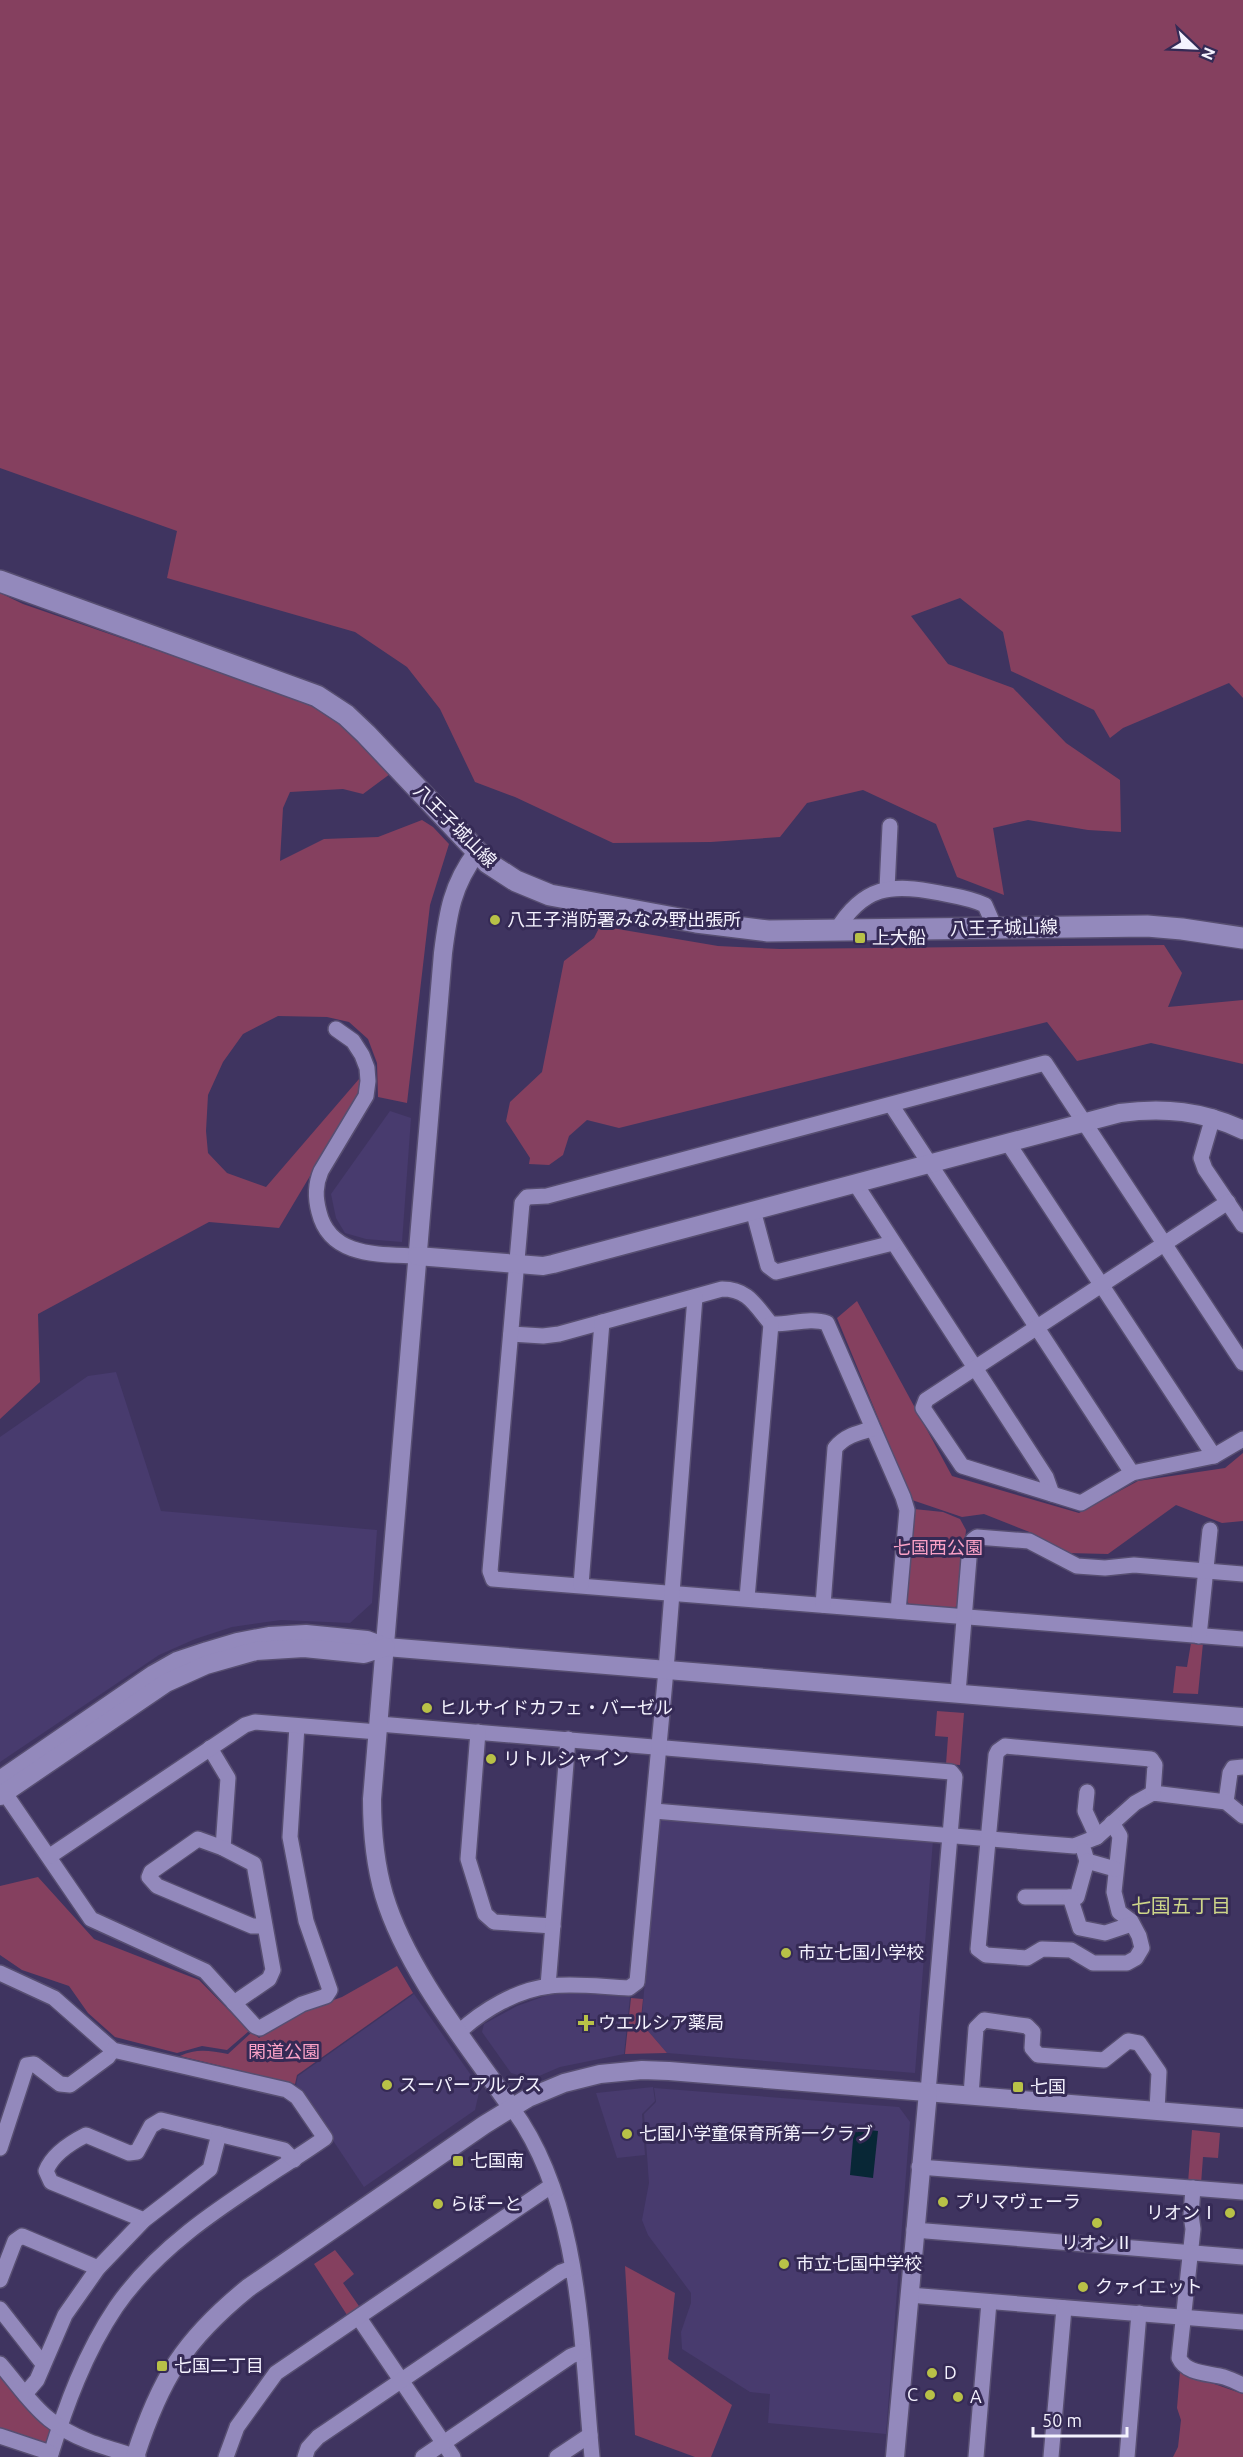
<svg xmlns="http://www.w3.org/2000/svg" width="1243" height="2457" font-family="Ubuntu,'Noto Sans JP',sans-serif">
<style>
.built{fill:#483b6e}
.green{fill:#85405f}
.water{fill:#082736}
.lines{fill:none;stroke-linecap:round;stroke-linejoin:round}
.minor-casing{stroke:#574e71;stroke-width:18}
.tertiary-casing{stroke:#574e71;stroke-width:21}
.secondary-casing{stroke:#574e71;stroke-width:24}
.minor{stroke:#9389bc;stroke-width:15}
.tertiary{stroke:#9389bc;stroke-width:18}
.secondary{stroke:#9389bc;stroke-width:21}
.poi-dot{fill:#b8c147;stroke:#352a55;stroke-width:2}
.labels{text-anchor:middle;stroke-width:6;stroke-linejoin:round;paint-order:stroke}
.street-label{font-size:18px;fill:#f4f2fe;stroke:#352a55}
.poi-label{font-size:18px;fill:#f4f2fe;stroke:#352a55;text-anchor:start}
.park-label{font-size:18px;fill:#faa1c6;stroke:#352a55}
.neighbourhood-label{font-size:20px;fill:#ced689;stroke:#352a55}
</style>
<rect width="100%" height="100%" fill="#3f3460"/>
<g class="built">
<polygon points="390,1111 411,1118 402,1242 366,1239 345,1233 336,1218 331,1194"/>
<polygon points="116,1372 161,1511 377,1530 372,1603 350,1623 281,1620 232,1627 195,1639 159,1655 0,1762 0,1437 88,1376"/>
<polygon points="664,1818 933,1840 915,2073 667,2053 648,2031 641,2028 658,1823"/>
<polygon points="573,1993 630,1997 624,2054 560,2067 532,2079 511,2073 482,2032 484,2024 517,2006 548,1995"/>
<polygon points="414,1994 480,2088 475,2110 364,2187 296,2085 298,2076"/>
<polygon points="653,2087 655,2101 642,2114 645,2155 617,2158 596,2093"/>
<polygon points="654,2088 899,2107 910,2122 886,2434 768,2423 770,2394 750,2392 682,2349 681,2332 691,2303 691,2293 648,2235 642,2220 649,2183 644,2114 656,2102"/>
</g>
<g class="green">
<polygon points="0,0 1243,0 1243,698 1229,683 1123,728 1110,738 1094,710 1011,671 1003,632 960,598 911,616 948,664 1013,688 1066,743 1120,780 1121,832 1088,830 1028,820 993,828 1004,895 957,877 936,824 863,790 807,803 780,837 711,842 613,843 515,797 475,782 440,709 407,667 355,632 167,578 177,531 0,468"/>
<polygon points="0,593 23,604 303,701 344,725 390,774 363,794 343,789 290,792 283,808 280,861 324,839 378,837 422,820 433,827 449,844 430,905 407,1103 378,1097 377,1063 368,1039 349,1022 327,1017 278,1016 243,1034 223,1062 208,1095 206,1131 208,1153 227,1173 266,1187 359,1079 360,1092 279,1228 209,1222 38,1314 40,1382 0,1419"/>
<polygon points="600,926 718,946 780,949 1164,945 1182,973 1168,1007 1243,1000 1243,1064 1151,1043 1077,1061 1047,1022 619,1128 587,1120 569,1136 563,1155 549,1165 529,1164 530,1158 506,1121 510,1102 542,1072 564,961 594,938"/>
<polygon points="857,1301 952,1476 1079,1513 1138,1481 1225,1468 1243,1453 1243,1521 1222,1523 1176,1505 1108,1554 1067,1553 1032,1533 984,1514 962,1517 912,1500 837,1318"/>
<polygon points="914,1509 943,1512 960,1519 966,1530 959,1604 953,1609 910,1605 906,1600"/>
<polygon points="1191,1643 1203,1643 1198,1694 1173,1693 1176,1666 1187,1667"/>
<polygon points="937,1711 964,1713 960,1765 946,1764 948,1737 935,1736"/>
<polygon points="38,1877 94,1939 199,1980 249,2031 227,2050 202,2046 177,2053 115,2037 88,2013 69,1986 22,1970 0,1955 0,1886"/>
<path d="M397,1966L413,1993L297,2075L295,2084L180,2056C197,2048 210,2051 228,2054L252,2032L259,2038L297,2013L342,1997Z"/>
<polygon points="631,1998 643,1999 640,2028 648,2031 667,2053 625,2054"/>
<polygon points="1192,2130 1220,2133 1218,2158 1203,2157 1201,2184 1188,2183"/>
<polygon points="335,2250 354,2274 343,2283 361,2309 349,2318 314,2264"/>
<polygon points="625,2266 675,2293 668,2359 732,2405 711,2457 695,2457 635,2435"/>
<polygon points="0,2371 51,2427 53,2433 50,2441 44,2444 0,2431"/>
<polygon points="1180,2372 1243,2394 1243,2457 1173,2457 1178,2447 1181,2420 1177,2408"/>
</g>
<polygon class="water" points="854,2128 878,2131 873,2178 850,2175"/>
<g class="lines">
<g class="minor-casing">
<g id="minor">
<polyline points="887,889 890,826"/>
<path d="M836,931C863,886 891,883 940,893C955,896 971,898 985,905L995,928"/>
<path d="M336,1029L353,1041L362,1055L367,1068L368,1081L366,1096L321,1171C315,1185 315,1197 319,1212C330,1258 380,1254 417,1256"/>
<polyline points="892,1106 1132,1473"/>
<polyline points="1213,1117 1201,1158 1205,1169 1243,1225"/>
<polyline points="1008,1143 1214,1456"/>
<polyline points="855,1183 1046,1477 1052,1494"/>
<polyline points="1228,1202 926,1400 923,1408 962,1466 1081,1503 1132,1473 1214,1456 1243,1439"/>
<polyline points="753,1210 768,1266 776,1272 893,1243"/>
<path d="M511,1334L543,1336L559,1334L722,1289C748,1289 755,1305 771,1324C789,1325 810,1317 827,1323L903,1497L907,1510L898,1611"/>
<polyline points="1243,1363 1045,1063 547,1196 527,1197 522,1203 490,1571 493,1579 1243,1639"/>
<polyline points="581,1585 602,1322"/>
<polyline points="747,1598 771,1324"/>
<path d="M823,1605L835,1448C845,1436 857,1433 872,1429"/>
<polyline points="1199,1636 1210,1530"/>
<polyline points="958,1693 970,1546 973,1540 977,1537 1029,1541 1077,1566 1105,1568 1134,1565 1243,1574"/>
<polyline points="379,1724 951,1772 955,1777 928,2092"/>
<polyline points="478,1732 468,1859 485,1914 494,1922 553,1926"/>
<polyline points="210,1748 228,1778 223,1848"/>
<polyline points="0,1786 91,1919 205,1971 255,2026 260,2028 302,2004 326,1996 330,1990 306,1921 290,1837 297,1726"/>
<polyline points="1087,1792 1085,1811 1097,1837"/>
<polyline points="1226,1802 1230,1773 1233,1768 1243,1767"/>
<polyline points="654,1811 1074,1846 1097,1837 1135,1803 1153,1793 1226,1802 1243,1816"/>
<polyline points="1112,1823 1120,1836 1114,1892 1119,1912 1131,1921 1139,1936 1142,1948 1136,1958 1127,1963 1093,1963 1071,1950 1042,1949 1027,1958 986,1955 978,1949 996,1755 998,1751 1005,1746 1151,1759 1155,1765 1153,1793"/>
<polyline points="1084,1851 1087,1861 1115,1869"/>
<polyline points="50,1856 245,1725 255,1722 378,1732"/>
<polyline points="1025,1897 1077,1897 1087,1861"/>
<polyline points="1070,1897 1080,1928 1105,1933 1132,1924"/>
<path d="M0,1973L54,1998L113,2050L287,2090L297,2097L325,2138C253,2188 167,2233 116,2307C85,2353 66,2405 50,2457"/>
<polyline points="548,1986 568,1739"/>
<polyline points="234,2003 269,1979 273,1970 254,1864 223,1848 198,1839 151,1872 149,1877 157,1886 252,1926 265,1926"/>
<path d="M459,2032C483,2010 516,1990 550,1986C576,1983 603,1987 629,1988L637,1982L666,1670L695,1297"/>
<polyline points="971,2095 976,2028 984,2020 1027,2026 1033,2032 1032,2048 1038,2055 1104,2060 1128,2041 1139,2043 1159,2072 1157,2110"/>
<path d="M512,2108C582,2203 581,2343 592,2457"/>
<polyline points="0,2148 27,2065 34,2064 60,2084 70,2085 108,2057 113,2050"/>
<polyline points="919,2167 1243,2192"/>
<path d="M1193,2188L1191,2215L1193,2229L1179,2358C1186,2374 1209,2373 1224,2377C1230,2379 1237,2382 1243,2385"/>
<path d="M144,2220L51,2182L46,2171C52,2155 70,2143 86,2135L129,2153L137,2152L151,2126L161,2120L284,2150L294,2160"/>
<polyline points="914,2230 1243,2257"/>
<polyline points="0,2280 15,2241 22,2236 98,2268"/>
<polyline points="909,2295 1243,2322"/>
<polyline points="0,2309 43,2364"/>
<polyline points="359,2318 453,2457"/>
<path d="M0,2364C16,2382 30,2404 49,2419C75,2440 107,2448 138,2457"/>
<polyline points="25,2394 37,2380 65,2315 98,2268 144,2220 210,2169 219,2134"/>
<polyline points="0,2436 51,2453"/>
<polyline points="226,2457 237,2427 276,2373 551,2186"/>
<polyline points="305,2457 308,2448 318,2437 561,2272 572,2268"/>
<polyline points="423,2457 571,2356 582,2352"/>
<polyline points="557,2457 590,2435"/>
<polyline points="976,2457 989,2302"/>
<polyline points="1051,2457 1064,2308"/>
<polyline points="1127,2457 1139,2313"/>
</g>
</g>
<g class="tertiary-casing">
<g id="tertiary">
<path d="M477,852C452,885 448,913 443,953L372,1799C372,1832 375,1864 384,1895C406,1969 467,2044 512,2108"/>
<path d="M417,1256L543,1266L553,1264L1120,1113C1164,1107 1203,1111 1243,1130"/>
<polyline points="0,1780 154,1674 177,1661 207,1651 237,1642 269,1636 306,1634 367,1640 386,1647 1243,1717"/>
<polyline points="0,1796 166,1683 206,1665 256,1651 304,1648 364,1654 386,1647"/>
<path d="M135,2457C160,2379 184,2340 248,2288L484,2125L528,2098L564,2083L600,2074L642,2070L669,2071L1243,2118"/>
<polyline points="895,2457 928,2092"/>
</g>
</g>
<g class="secondary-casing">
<polyline id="secondary" points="0,581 317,696 346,715 366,734 488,863 516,881 550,895 696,922 768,931 1147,926 1182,929 1243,938"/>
</g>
<use href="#minor" class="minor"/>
<use href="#tertiary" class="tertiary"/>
<use href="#secondary" class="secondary"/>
</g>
<g class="poi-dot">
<circle cx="495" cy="920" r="6"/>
<rect x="854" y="932" width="12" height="12" rx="3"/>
<circle cx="427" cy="1708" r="6"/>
<circle cx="491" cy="1759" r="6"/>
<circle cx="786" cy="1953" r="6"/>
<path d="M583 2014h6v6h6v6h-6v6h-6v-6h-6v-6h6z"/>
<circle cx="387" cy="2085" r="6"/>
<rect x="1012" y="2081" width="12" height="12" rx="3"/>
<circle cx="627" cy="2134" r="6"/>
<rect x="452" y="2155" width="12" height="12" rx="3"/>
<circle cx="943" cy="2202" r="6"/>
<circle cx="438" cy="2204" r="6"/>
<circle cx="1230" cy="2213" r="6"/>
<circle cx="1097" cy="2223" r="6"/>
<circle cx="784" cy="2264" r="6"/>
<circle cx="1083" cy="2287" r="6"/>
<rect x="156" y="2360" width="12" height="12" rx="3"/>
<circle cx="932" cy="2373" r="6"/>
<circle cx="930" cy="2395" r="6"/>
<circle cx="958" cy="2397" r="6"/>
</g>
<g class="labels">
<g class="street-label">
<text transform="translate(455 826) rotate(45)" y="6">八王子城山線</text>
<text transform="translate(1004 928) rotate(-1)" y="6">八王子城山線</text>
</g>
<g class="poi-label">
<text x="507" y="926">八王子消防署みなみ野出張所</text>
<text x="872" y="944">上大船</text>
<text x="439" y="1714">ヒルサイドカフェ・バーゼル</text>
<text x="503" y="1765">リトルシャイン</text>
<text x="798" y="1959">市立七国小学校</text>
<text x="598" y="2029">ウエルシア薬局</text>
<text x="399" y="2091">スーパーアルプス</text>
<text x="1030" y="2093">七国</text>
<text x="639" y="2140">七国小学童保育所第一クラブ</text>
<text x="470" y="2167">七国南</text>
<text x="955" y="2208">プリマヴェーラ</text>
<text x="450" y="2210">らぽーと</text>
<text x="1218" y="2219" text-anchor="end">リオンⅠ</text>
<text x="1097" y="2249" text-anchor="middle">リオンⅡ</text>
<text x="796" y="2270">市立七国中学校</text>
<text x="1095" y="2293">クァイエット</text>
<text x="174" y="2372">七国二丁目</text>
<text x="944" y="2379">D</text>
<text x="918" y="2401" text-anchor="end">C</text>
<text x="970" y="2403">A</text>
</g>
<g class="park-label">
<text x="938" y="1554">七国西公園</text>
<text x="284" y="2058">閑道公園</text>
</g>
<g class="neighbourhood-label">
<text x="1181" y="1913">七国五丁目</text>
</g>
</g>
<g transform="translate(1195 48) rotate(113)" stroke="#352a55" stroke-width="4.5" paint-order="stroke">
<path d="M0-4.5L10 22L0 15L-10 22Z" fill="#f4f2fe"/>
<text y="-9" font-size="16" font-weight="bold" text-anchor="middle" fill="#f4f2fe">N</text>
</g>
<path d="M1033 2427v9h94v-9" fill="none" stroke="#f4f2fe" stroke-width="3"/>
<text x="1042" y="2427" font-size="18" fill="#f4f2fe" stroke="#352a55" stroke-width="4.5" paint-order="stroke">50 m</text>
</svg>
